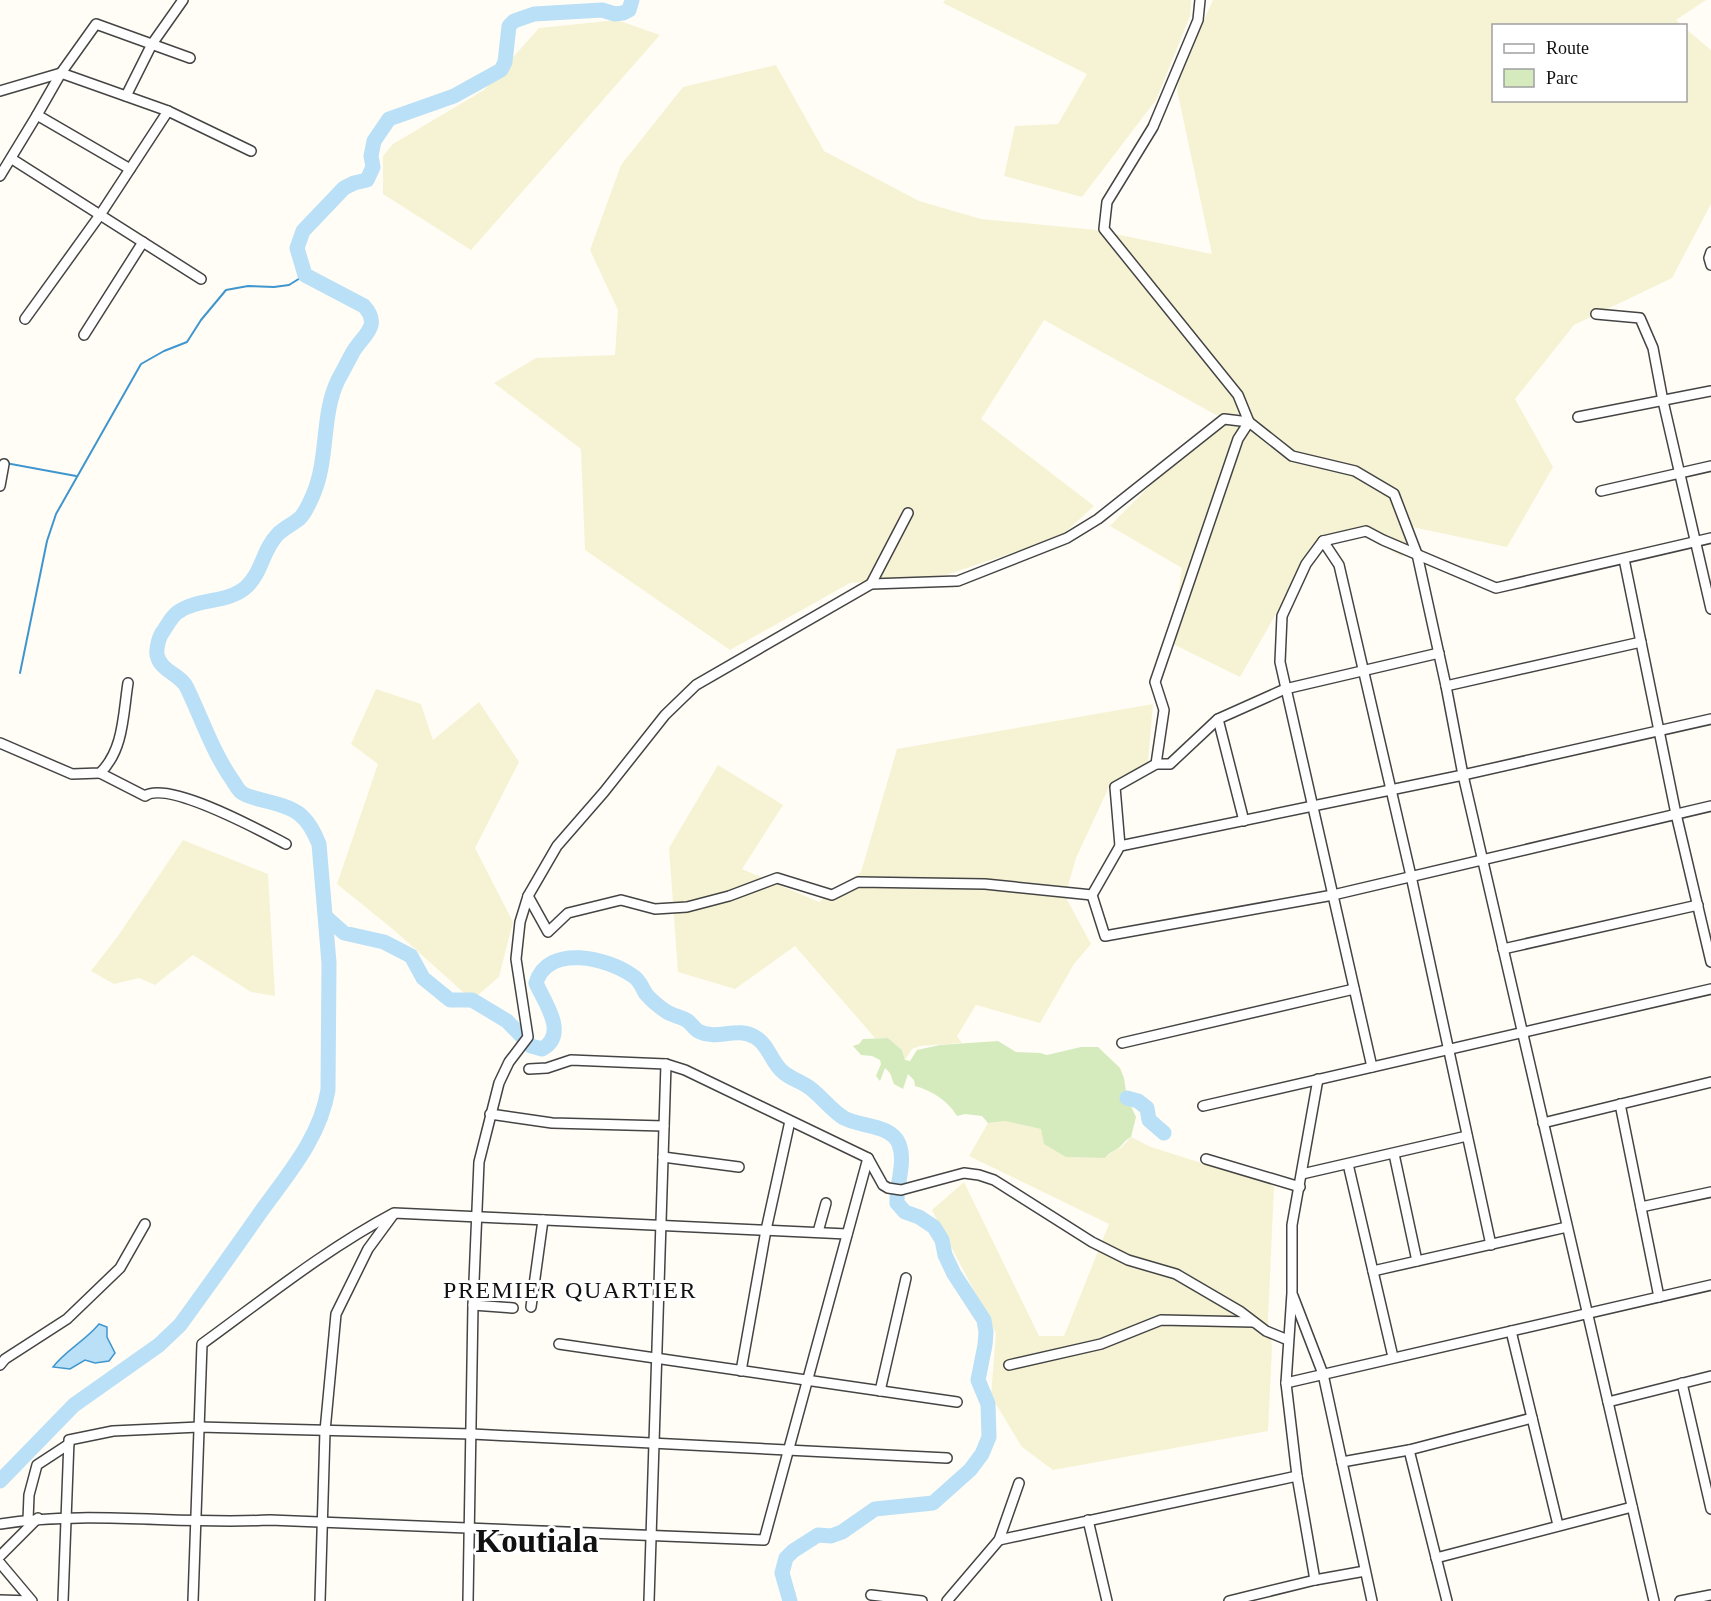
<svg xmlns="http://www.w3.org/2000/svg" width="1711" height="1601" font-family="Georgia,serif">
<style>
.farmland{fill:#f6f3d4}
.green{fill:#d5ebbd}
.water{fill:#b9e0f7;stroke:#3f96cf;stroke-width:1.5}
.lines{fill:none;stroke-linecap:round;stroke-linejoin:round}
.stream{stroke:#3f96cf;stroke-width:2}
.river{stroke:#b9e0f7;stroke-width:15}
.minor-casing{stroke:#444;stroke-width:12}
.minor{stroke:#fff;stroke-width:9}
.labels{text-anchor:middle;stroke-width:6;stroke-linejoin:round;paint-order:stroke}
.quarter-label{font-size:24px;letter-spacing:1.5px;fill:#111;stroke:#fff}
.town-label{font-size:33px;font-weight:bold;fill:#111;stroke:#fff}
</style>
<rect width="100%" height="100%" fill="#fffdf5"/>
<g class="farmland">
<polygon points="945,0 1191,0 1190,16 1156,100 1082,197 1004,176 1015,126 1058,124 1087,74 943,3"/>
<polygon points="1213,0 1706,0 1676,20 1681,25 1494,26 1494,100 1686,100 1686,29 1711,50 1711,204 1672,278 1574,325 1515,399 1553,467 1507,547 1412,527 1402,557 1359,531 1312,551 1240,677 1171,643 1182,568 1110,526 1218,416 1044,320 981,419 1094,506 1060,537 946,575 850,583 730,650 585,550 581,449 494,383 536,358 615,355 618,310 590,250 621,165 683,87 776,65 824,151 919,201 981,219 1096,230 1212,254 1177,90 1181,71"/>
<polygon points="617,20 660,35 471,250 383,194 383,156 393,144 484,90 539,28"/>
<polygon points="376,689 421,704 433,740 479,702 519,762 475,848 513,922 499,977 472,1000 395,931 337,884 378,764 351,744"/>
<polygon points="1153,704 1148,761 1109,787 1076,858 1065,896 1091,944 1074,964 1040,1023 976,1005 957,1036 962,1043 920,1046 912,1049 905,1060 902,1050 888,1038 875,1038 795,946 735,989 678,972 669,848 718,765 783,805 742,869 819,902 861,872 897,749"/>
<polygon points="183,840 268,874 275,996 251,992 193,955 155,985 139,978 114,984 91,971 118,936"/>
<polygon points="1005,1121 1041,1129 1066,1157 1105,1158 1115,1150 1121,1148 1131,1137 1151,1147 1274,1186 1268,1321 1272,1347 1268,1431 1053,1470 1022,1447 991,1396 996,1333 932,1210 964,1182 1039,1336 1064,1336 1109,1224 969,1156 988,1123"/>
</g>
<path class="green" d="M888,1038L902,1050L905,1060L910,1061L917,1050L940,1045L998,1041L1016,1052L1040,1053L1047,1055L1081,1047H1098L1120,1068L1124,1078L1127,1098L1136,1117L1131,1137C1125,1140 1124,1143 1120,1147C1114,1151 1110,1152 1105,1158L1066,1157L1044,1144L1041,1129L1005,1121L988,1123L982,1116L965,1114L957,1116C948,1101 933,1091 915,1086L914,1080L908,1074L903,1089L894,1084L890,1073L885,1068L880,1081L876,1076L881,1064L880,1060L872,1056L861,1055L853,1046L859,1044L863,1039Z"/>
<path class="water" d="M99,1324L107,1327V1337L115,1353L109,1361L95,1363L85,1360L70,1369L53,1367C66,1350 85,1341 99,1324Z"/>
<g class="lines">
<g class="stream">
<polyline points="0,462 76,476"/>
<polyline points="20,673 47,541 56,514 141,364 164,351 187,342 201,320 226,290 248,286 274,287 289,285 305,275"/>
</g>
<g class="river">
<path d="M326,917L344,933L384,942L411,956L423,978L450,1000H472L507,1021L531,1046L542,1049C569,1034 544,1002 536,983C548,943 608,958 633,976C640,980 642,988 646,994C651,1000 661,1008 667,1012C674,1016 682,1017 688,1021C691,1024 694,1028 698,1031C716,1041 737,1026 755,1037C769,1045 771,1062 783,1072C791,1079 802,1082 810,1088C822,1097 831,1110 844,1118C860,1127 891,1124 899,1144C906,1162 896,1185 897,1203L905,1212L919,1217L934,1227L942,1240L945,1255L954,1274L984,1320L986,1332L985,1345L978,1380L988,1404L989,1437L982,1454L970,1470L933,1503L875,1509L842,1532L831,1536L818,1535L793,1551L786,1558L782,1573L790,1601"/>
<polyline points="1127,1098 1138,1101 1147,1108 1149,1120 1164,1133"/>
<path d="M0,1481L74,1405L159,1345L180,1325C207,1288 234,1250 260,1213C288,1174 320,1138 328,1090L329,963L319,844C306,812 295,808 262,800C256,798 245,796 241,792C238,790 235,784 233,781C213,753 202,719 187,688C181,674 161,672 157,655C156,648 159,636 164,630C168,624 172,616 178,612C198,598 227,603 245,588C263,572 262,550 278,534C284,528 293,524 300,518C305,513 310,502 313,495C329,458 321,415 338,380C343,371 348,361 353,352C363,335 382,326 364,306L305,275L297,248L303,231L344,188L354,183L367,180L373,167L371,156L374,141L389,119L454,96L501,70L505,62L509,26L514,21L534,14L602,10L615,14L623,13L629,10L632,0"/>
</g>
<g class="minor-casing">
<g id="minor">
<polyline points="0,91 61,73 168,111 251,151"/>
<polyline points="126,96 152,44 183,0"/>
<polyline points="12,159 201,279"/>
<polyline points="130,169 37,115 61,73 96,24 190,58"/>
<polyline points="0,176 37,115"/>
<polyline points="1711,252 1709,258 1711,265"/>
<polyline points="1596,314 1640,318 1653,348 1663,401 1711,609"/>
<polyline points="25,319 100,215 168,111"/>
<polyline points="84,335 143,242"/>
<polyline points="1578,417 1711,391"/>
<polyline points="0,486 4,464"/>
<polyline points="1601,491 1711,466"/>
<polyline points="1323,541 1339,565 1411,876 1491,1245"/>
<polyline points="1624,559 1676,814 1711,962"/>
<polyline points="871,584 908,513"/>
<polyline points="1446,686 1641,642"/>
<polyline points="1218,719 1244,821"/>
<path d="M0,743L72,774L100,773C124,750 123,714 128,683"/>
<polyline points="1156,764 1170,764 1218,719 1285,689 1439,653"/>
<path d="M100,773L145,796C168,780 261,831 286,844"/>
<polyline points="1120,846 1115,787 1156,764 1164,710 1155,682 1238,439 1249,422 1238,395 1104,229 1107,202 1153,127 1198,20 1200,0"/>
<polyline points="1092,895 1105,936 1333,895 1711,806"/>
<polyline points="1503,949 1698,905"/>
<polyline points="1122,1043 1354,989"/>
<polyline points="1372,1067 1280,662 1282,616 1306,564 1323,541 1366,531 1383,540 1496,588 1711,538"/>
<polyline points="529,1069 547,1068 571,1060 666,1064 685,1070 868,1158 883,1185 888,1188 901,1190 964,1173 979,1175 994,1180 1092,1242 1128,1260 1176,1274 1241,1312 1266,1331 1288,1340"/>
<polyline points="1620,1104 1659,1297"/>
<polyline points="1203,1106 1711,989"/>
<polyline points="490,1114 552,1123 664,1126"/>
<polyline points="1543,1123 1711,1082"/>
<polyline points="1394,1154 1417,1261"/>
<polyline points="663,1157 739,1167"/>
<polyline points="1206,1159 1300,1187"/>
<polyline points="1348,1164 1393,1357"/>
<polyline points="1302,1174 1467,1136"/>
<polyline points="1641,1207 1711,1192"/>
<polyline points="818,1232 826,1203"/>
<polyline points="1373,1271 1567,1227"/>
<polyline points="1293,1296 1323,1374 1372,1601"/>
<polyline points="473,1305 513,1308"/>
<polyline points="531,1307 543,1220"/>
<polyline points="1511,1331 1558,1525"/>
<polyline points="559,1344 957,1402"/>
<polyline points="0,1365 5,1359 67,1319 120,1268 145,1224"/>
<polyline points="1009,1365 1101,1344 1161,1320 1253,1322"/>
<polyline points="741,1371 766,1230 790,1121"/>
<polyline points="1286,1383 1711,1285"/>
<polyline points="1682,1383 1711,1509"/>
<polyline points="880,1391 906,1278"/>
<polyline points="1608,1402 1711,1376"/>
<polyline points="1409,1450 1447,1601"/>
<polyline points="1342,1462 1409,1450 1532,1418"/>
<polyline points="28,1520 29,1495 37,1465 69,1444"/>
<polyline points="1088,1520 1107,1601"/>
<path d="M0,1524C89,1510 180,1525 270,1520L764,1540L868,1158"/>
<polyline points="999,1540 1297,1476"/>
<polyline points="0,1556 38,1518"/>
<polyline points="1436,1558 1632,1507"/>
<polyline points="0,1563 32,1601"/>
<polyline points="1315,1580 1297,1476 1286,1383 1292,1293 1292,1225 1318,1079"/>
<polyline points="871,1595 922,1601"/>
<polyline points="0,1600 31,1601"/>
<polyline points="63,1601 69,1440 113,1431 199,1427 472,1434 947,1458"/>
<path d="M193,1601L202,1344C264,1299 326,1249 394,1213L847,1234"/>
<polyline points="320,1601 325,1431 336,1314 368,1249 393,1215"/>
<polyline points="468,1601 473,1305 479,1162 499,1083 509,1062 528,1037 516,959 520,922 528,896"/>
<polyline points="649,1601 666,1064"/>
<polyline points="947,1601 999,1540 1019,1483"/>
<polyline points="1229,1601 1315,1580 1365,1571"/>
<polyline points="1654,1601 1463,775 1446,686 1417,554 1394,494 1355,471 1292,456 1249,422 1224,419 1098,519 1067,538 958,581 871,584 696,685 665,715 604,792 557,846 528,896 548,932 568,913 621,900 655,909 687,907 729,896 777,878 832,895 858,882 985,884 1092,895 1120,846 1463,775 1711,719"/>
<polyline points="1680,1601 1711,1595"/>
</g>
</g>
<use href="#minor" class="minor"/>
</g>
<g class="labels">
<g class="quarter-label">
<text x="570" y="1298">PREMIER QUARTIER</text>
</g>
<g class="town-label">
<text x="537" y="1552">Koutiala</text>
</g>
</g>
<rect x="1492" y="24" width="195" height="78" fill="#ffffff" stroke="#a0a0a0" stroke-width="1.5"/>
<rect x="1504" y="44" width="30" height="9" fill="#ffffff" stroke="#a0a0a0" stroke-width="1.5"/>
<text x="1546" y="54" font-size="18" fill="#111111">Route</text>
<rect x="1504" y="69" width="30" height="18" fill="#d5ebbd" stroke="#a0a0a0" stroke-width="1.5"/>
<text x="1546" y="84" font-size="18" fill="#111111">Parc</text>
</svg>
